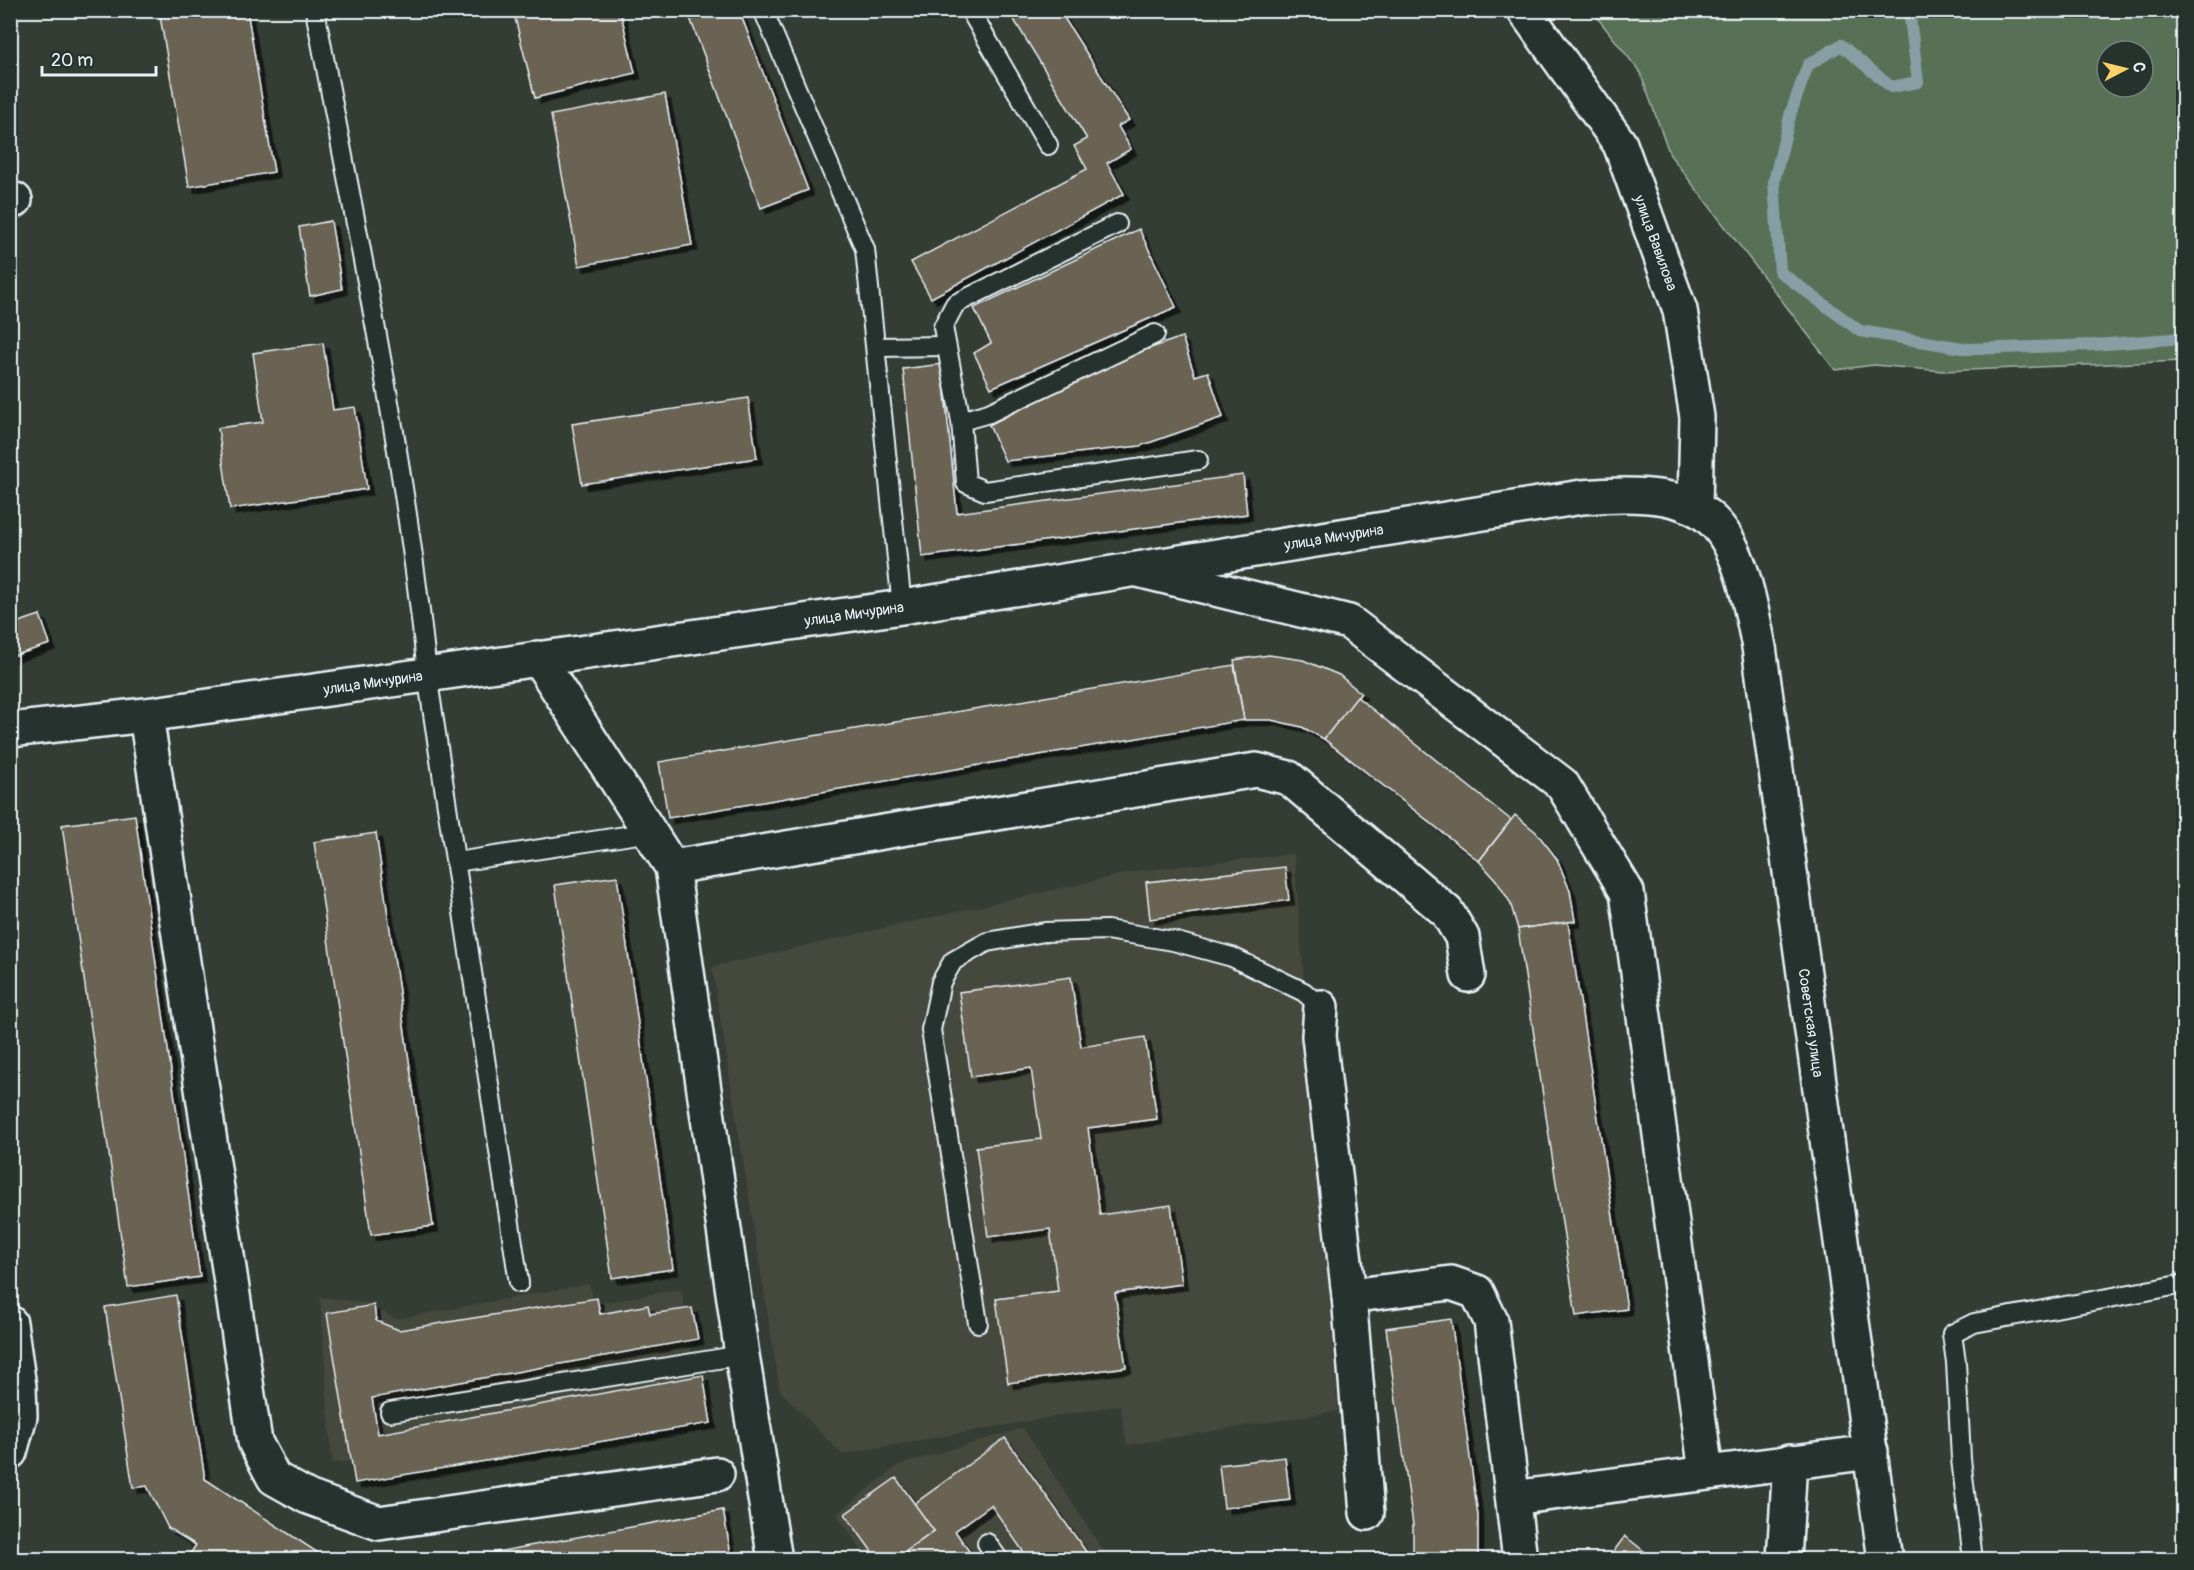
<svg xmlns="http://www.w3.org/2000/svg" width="2194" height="1570" font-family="Pangolin,sans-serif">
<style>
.built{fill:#44483d}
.green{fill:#587156;stroke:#a0b1a7;stroke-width:1.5;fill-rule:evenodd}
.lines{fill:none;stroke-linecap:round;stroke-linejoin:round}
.stream{stroke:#879ea5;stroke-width:12}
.building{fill:#6a6352;stroke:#e8f1f8;stroke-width:1.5;filter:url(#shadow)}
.lane-casing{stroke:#e8f1f8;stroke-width:22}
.street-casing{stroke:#e8f1f8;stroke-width:38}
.secondary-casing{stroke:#e8f1f8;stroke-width:38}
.lane{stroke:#26332d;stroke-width:18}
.street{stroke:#26332d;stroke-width:33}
.secondary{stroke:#26332d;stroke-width:33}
.labels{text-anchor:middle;stroke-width:4.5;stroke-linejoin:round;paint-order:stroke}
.street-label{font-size:15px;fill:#e8f1f8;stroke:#26332d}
</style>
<defs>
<filter id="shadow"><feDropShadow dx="5.5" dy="5.5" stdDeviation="0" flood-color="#0009"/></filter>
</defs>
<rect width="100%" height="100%" fill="#343d34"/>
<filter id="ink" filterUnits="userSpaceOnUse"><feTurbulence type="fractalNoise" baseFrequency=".0167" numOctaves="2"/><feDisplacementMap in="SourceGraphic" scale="12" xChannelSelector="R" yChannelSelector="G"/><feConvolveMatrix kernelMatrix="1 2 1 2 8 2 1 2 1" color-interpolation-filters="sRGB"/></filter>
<g filter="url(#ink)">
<g class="built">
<polygon points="1294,854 1338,1411 1127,1445 1120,1405 842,1454 780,1391 712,967 1137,871"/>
<polygon points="589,1284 595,1304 681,1289 693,1357 695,1401 548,1439 332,1463 320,1297 367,1303 395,1319"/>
<polygon points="1023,1428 1109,1559 867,1559 837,1514 899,1465"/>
</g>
<path class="green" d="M1592,11H2183V361L1943,371L1874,365L1835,370L1670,155L1640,72ZM2107,51H2143V87H2107Z"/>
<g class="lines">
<polyline class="stream" points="1909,10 1918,82 1891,87 1841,45 1808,65 1791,112 1774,181 1780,272 1860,331 1968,349 2094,345 2184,338"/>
</g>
<g class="building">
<polygon points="159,10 247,10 274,172 189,187"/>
<polygon points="513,10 620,10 635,73 535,98"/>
<polygon points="687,10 739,10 808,190 761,208"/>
<polygon points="1008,10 1059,10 1129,120 1118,126 1131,149 1107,163 1124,194 931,298 911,262 1087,169 1074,146 1087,139"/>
<polygon points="665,94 692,245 579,266 551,115"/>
<polygon points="331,221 342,289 310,296 299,227"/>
<polygon points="1139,229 1176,307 991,388 974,353 991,343 974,308"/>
<polygon points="1182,337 1195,376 1208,372 1223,417 1140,446 1005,461 989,425 1111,362"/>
<polygon points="323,343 333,410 355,407 367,489 230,509 218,428 263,422 253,353"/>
<polygon points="942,364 957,513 1243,475 1247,514 922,557 903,369"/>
<polygon points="748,398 757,458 582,484 572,424"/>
<polygon points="40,615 50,644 10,657 10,625"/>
<polygon points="1269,655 1303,660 1339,675 1361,693 1324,739 1302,727 1271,720 1244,720 1234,660"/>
<polygon points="1234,665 1244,720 668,818 659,762"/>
<polygon points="1357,697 1511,820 1479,861 1324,739"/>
<polygon points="135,815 200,1277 128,1287 62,825"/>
<polygon points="1515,815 1536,832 1557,859 1570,891 1575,921 1518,929 1510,902 1496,880 1479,861"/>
<polygon points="376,833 433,1226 371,1235 314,842"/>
<polygon points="1285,867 1289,900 1150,919 1146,882"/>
<polygon points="617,876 673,1269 612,1278 555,885"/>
<polygon points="1568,922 1627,1309 1576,1316 1518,929"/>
<polygon points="1071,977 1081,1047 1145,1037 1157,1119 1088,1128 1100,1215 1171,1205 1182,1284 1115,1293 1126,1367 1008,1383 996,1299 1058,1291 1050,1229 988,1237 976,1147 1041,1139 1031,1068 971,1077 959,992"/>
<polygon points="176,1295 205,1479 329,1560 198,1560 190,1554 196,1545 168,1528 147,1486 133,1488 105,1307"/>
<polygon points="597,1298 600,1314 648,1305 650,1314 692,1308 698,1339 372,1398 378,1434 703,1375 711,1423 355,1483 327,1313 374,1305 376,1321 399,1330"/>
<polygon points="1451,1319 1478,1516 1478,1560 1413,1560 1413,1525 1386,1328"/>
<polygon points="1005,1438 1092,1560 1029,1560 991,1505 955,1531 975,1560 910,1560 905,1552 934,1531 914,1504"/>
<polygon points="1285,1457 1290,1500 1224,1508 1219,1465"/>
<polygon points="896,1478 934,1531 894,1560 878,1560 845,1514"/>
<polygon points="723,1510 732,1560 454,1560"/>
<polygon points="1625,1536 1655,1560 1607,1560"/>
</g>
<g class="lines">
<g class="lane-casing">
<g id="lane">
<path d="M315,10C356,230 405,452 427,674L519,1283"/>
<polyline points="763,10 865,249 902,607"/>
<polyline points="970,10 1048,145"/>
<polyline points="1117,224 955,304 943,327 961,421 966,483 985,491 1198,460"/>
<polyline points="877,347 946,346"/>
<polyline points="961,421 989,413 1155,334"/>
<polyline points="456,862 651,832"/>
<polyline points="978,1323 931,1030 941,982 953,961 987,942 1045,932 1107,930 1173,941 1232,957 1304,992 1321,1007"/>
<polyline points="390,1412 742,1355"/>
<polyline points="987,1543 999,1560"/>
<polyline points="1973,1560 1961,1459 1956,1362 1952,1334 1974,1323 2184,1284"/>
</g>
</g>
<g class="street-casing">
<g id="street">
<path id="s1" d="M1524,10L1620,144L1680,310L1697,417L1695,507"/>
<polyline points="10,201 15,200"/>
<polyline points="1138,570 1349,622 1562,784 1627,892 1706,1472"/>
<polyline points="538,658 672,867 742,1355 775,1560"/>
<polyline points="146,715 255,1442 274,1478 308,1497 379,1523 717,1474"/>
<polyline points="672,867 1256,770 1289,778 1447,912 1462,937 1468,975"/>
<polyline points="1321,1007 1319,1036 1349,1296 1367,1513"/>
<polyline points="1349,1296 1451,1283 1477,1292 1491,1321 1520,1560"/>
<polyline points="10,1323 19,1387 20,1416 10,1452"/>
<polyline points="1513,1498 1871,1452"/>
<polyline points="1784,1560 1790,1461"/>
</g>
</g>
<g class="secondary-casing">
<g id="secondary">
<path id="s2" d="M10,730L146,715L902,607L1582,497C1718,485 1735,522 1759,647L1885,1560"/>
</g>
</g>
<use href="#lane" class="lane"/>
<use href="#street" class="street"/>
<use href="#secondary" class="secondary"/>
</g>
</g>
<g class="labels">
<g class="street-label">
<text dy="5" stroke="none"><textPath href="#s1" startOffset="270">улица Вавилова</textPath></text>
<text dy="5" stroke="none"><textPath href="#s2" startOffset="1338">улица Мичурина</textPath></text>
<text dy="5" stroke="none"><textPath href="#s2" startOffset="852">улица Мичурина</textPath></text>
<text dy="5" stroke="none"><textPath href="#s2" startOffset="366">улица Мичурина</textPath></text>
<text dy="5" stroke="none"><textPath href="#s2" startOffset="2242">Советская улица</textPath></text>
</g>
</g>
<rect width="2194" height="1570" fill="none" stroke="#26332d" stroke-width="36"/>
<rect x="18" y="18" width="2158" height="1534" fill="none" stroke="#e8f1f8" stroke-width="2" filter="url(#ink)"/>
<g transform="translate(2125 69) rotate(83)"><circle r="28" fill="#26332d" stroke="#747f7e" stroke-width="1.5"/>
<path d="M0-4.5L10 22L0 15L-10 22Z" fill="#ffd166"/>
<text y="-9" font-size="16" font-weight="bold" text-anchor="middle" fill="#e8f1f8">С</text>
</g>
<path d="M42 66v9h114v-9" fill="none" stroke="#e8f1f8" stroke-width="3"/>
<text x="51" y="66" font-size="18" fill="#e8f1f8" stroke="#26332d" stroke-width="4.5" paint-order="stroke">20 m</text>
</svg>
